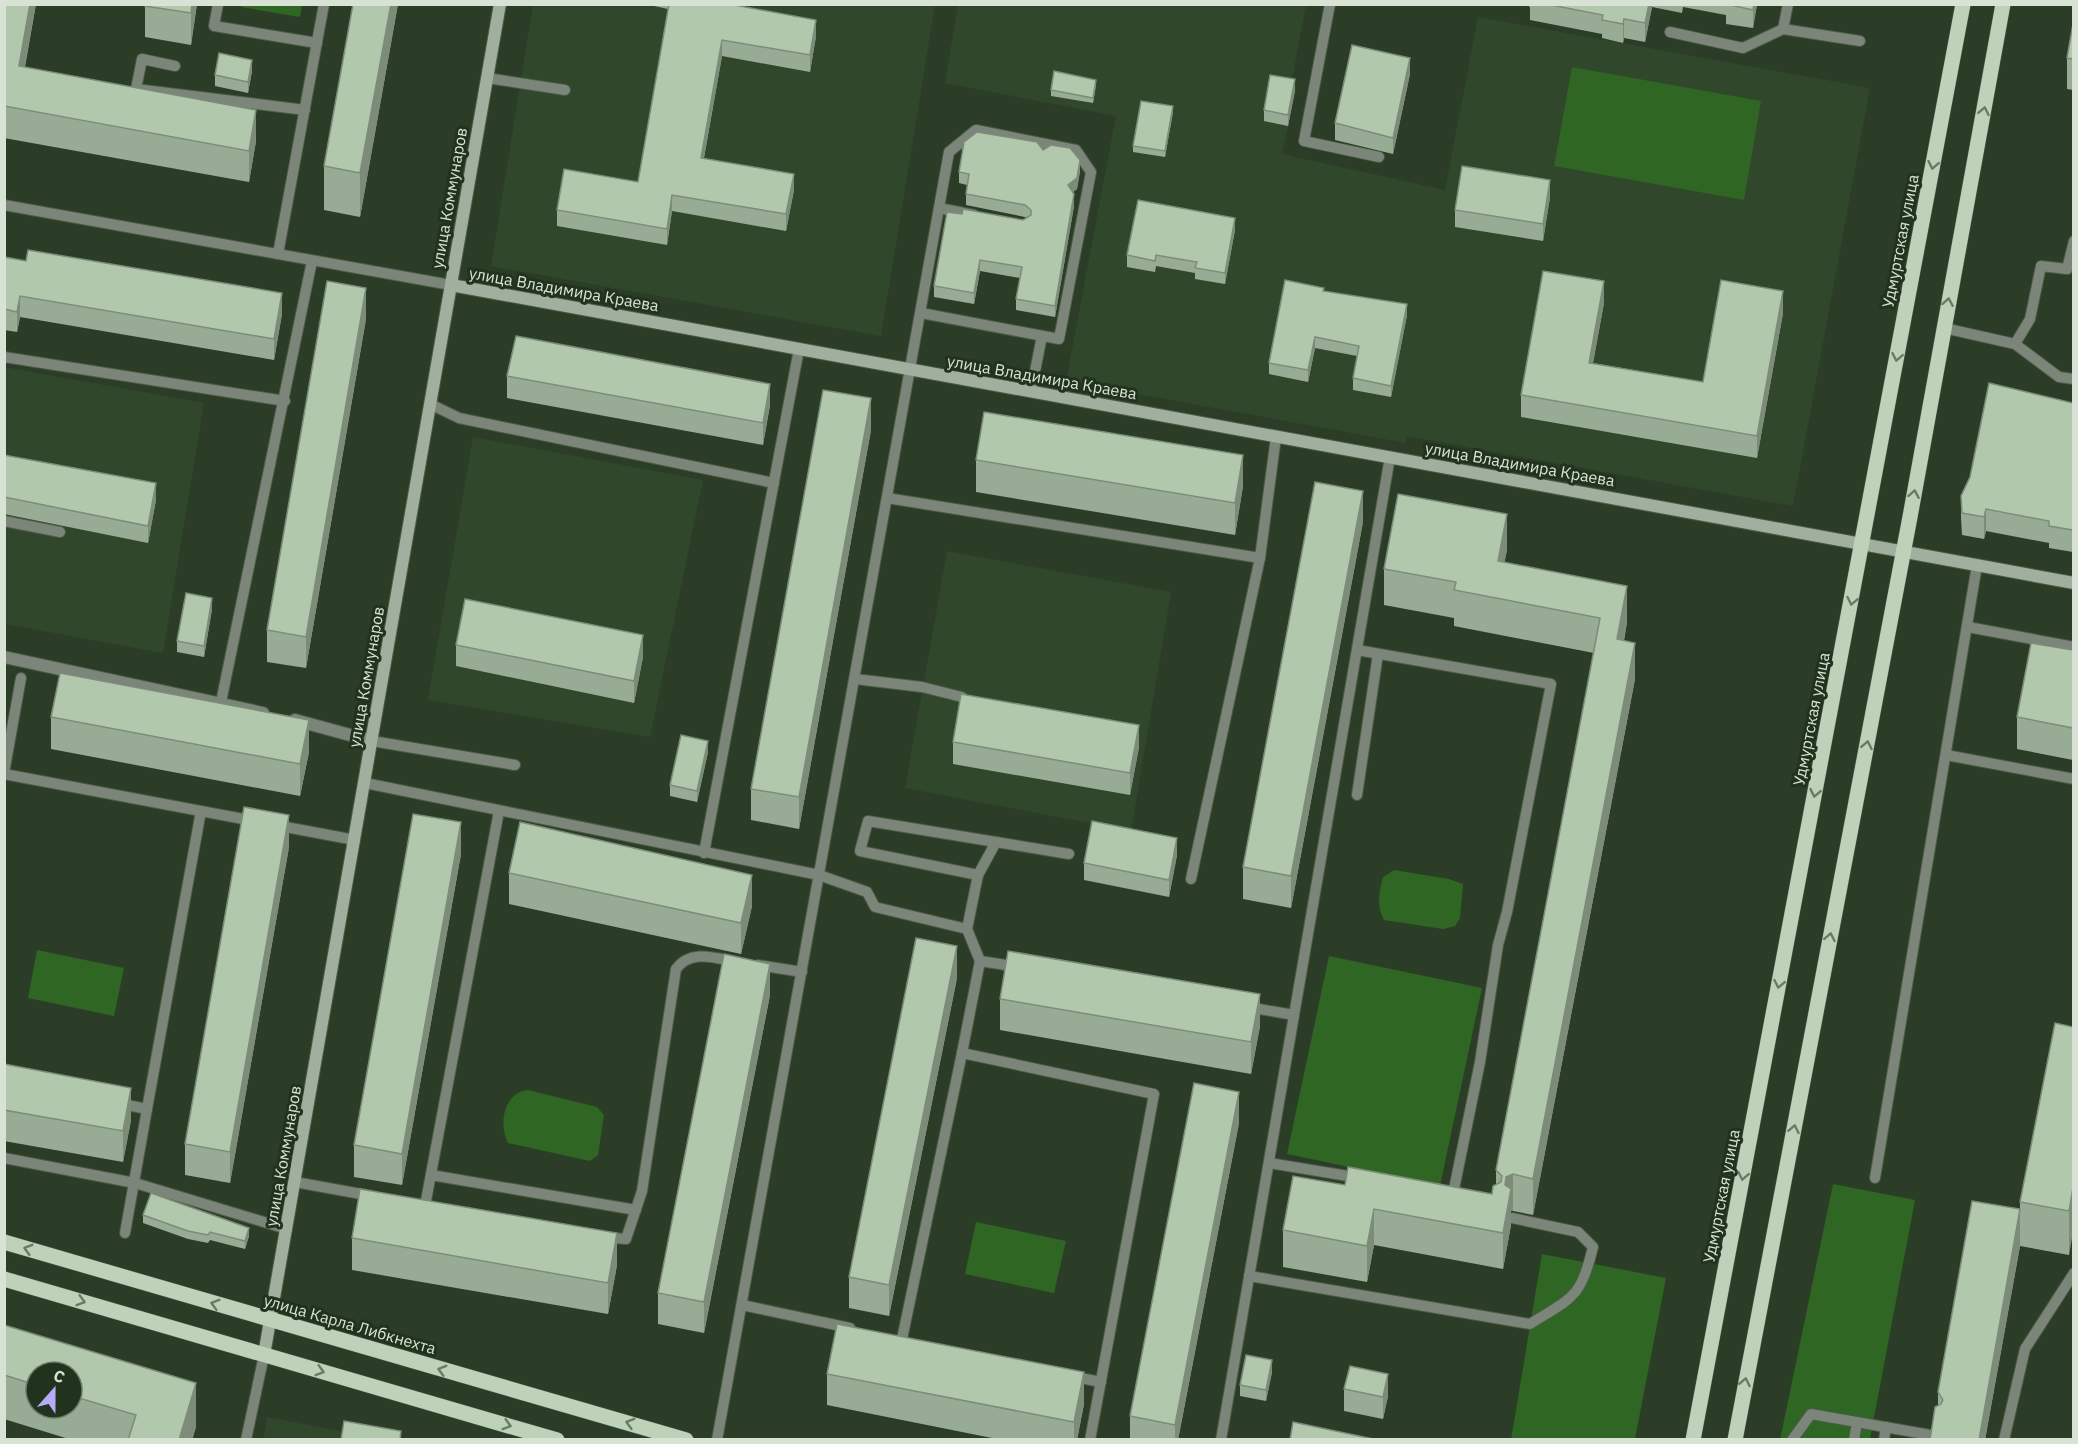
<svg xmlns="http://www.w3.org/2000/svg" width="2078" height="1444" font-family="'IBM Plex Sans',sans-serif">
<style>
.built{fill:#30472b}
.green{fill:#2f6623}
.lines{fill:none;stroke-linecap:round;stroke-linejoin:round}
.lane-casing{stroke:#4a5b46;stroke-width:12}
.street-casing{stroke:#4a5b46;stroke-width:14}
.secondary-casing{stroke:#4a5b46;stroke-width:14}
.primary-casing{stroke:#4a5b46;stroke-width:16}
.lane{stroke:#7b857a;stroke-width:10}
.street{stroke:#7b857a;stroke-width:12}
.secondary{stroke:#a1b09e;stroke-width:12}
.primary{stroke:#bed2ba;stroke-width:15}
.wall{fill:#98ac95;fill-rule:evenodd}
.shaded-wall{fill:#7c8c79}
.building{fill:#b1c8ad;stroke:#7c8c79;stroke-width:1.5}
.oneway{stroke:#687b64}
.labels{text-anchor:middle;stroke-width:6;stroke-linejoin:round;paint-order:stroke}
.street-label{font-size:16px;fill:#d8e3d5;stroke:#21331d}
</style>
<rect width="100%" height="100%" fill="#2b3d27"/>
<g class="built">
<polygon points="533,5 935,5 881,336 491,266"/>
<polygon points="958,5 1306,5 1291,85 1297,87 1282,154 1445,190 1478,17 1870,88 1793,506 1407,436 1406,443 1066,381 1116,116 945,83"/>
<polygon points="4,367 204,403 163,653 5,624"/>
<polygon points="473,437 703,480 650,737 428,700"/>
<polygon points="947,551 1171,592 1131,831 905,788"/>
<polygon points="267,1417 344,1432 387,1440 263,1440"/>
</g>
<g class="green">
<polygon points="242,4 302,4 302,5 300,17 241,7"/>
<polygon points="1572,67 1761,101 1744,200 1554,166"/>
<path d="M1394,870L1449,879L1463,884L1460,918L1455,926L1443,929L1384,920C1376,905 1379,893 1383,877Z"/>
<polygon points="37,950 124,968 114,1016 28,998"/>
<polygon points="1329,956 1482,988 1440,1186 1287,1154"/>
<path d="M528,1090L597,1107L604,1115L598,1155L590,1161L508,1143C498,1124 504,1092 528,1090Z"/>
<polygon points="1833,1184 1915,1200 1870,1439 1780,1440"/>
<polygon points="976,1222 1066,1241 1054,1293 965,1274"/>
<polygon points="1542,1254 1666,1278 1635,1439 1511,1440"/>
</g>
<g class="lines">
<g class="lane-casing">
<g id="lane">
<polyline points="218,4 214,26 317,43"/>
<polyline points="1330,4 1304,141 1379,157"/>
<polyline points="1783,29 1788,4"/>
<polyline points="1670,32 1743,48 1783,29 1860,41"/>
<polyline points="175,66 142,59 136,89 305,110"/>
<polyline points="487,78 565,90"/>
<polyline points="4,205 451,285"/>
<polyline points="939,208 974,215"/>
<polyline points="278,254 324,4"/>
<polyline points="1944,328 2015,344 2059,377 2074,379"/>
<polyline points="2015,344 2030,319 2041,266 2067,269 2074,241"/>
<polyline points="4,357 285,401"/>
<polyline points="1031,391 1042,336"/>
<polyline points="430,404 459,418 774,483"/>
<polyline points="887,498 1260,558"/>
<polyline points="4,521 60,532"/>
<polyline points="1968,627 2074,647"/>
<polyline points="1357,650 1551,684 1507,912 1498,945 1480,1062 1453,1194"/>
<polyline points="855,679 922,687 962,697"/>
<polyline points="221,702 312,261"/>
<polyline points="372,741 515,765"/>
<polyline points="1946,755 2074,779"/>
<polyline points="4,773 21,678"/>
<polyline points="4,774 254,821"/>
<polyline points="365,783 819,875 867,892 875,907 967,929 980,961 1019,967"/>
<polyline points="1357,795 1378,654"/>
<polyline points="275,825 355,840"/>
<polyline points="704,853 799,349"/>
<polyline points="978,875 996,842"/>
<polyline points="1191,879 1260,558 1276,437"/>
<polyline points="967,929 978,875 860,851 868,821 1069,854"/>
<polyline points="758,965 802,972"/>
<polyline points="1247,1007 1294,1015"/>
<polyline points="962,1053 980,961"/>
<polyline points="117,1103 147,1109 125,1233"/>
<polyline points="147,1109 201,811"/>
<polyline points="4,1158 135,1183 287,1229"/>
<polyline points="1269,1163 1360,1178"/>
<polyline points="431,1175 636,1210"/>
<polyline points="1875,1178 1977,565"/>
<polyline points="295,1182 372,1196"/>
<polyline points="425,1206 499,811"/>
<path d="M603,1237L626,1239L642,1191L676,969C691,949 715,958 737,962"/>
<path d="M1249,1276L1530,1324C1573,1297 1581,1298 1593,1247L1578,1232L1512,1218"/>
<polyline points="742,1305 850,1328"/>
<polyline points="902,1339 962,1053 1154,1094 1090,1440"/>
<polyline points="1070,1376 1101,1382"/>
<polyline points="246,1440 264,1355"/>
<polyline points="717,1440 949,152 976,130 1076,150 1091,172 1059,339 921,313"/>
<polyline points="1221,1440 1390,457"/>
<polyline points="1792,1440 1811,1414 1936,1436"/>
<polyline points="1854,1440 1857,1422"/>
<polyline points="1884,1440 1886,1427"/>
<polyline points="2004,1440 2025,1349 2074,1273"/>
</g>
</g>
<g class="street-casing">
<g id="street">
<polyline points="4,657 263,713"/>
<polyline points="295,720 372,741"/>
</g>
</g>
<g class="secondary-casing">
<g id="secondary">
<polyline points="451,285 2074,583"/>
<polyline points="264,1355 500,4"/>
</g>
</g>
<g class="primary-casing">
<g id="primary">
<polyline points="4,1242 686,1440"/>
<polyline points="4,1279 557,1440"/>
<polyline points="1693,1440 1963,4"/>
<polyline points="1735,1440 1910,517 2003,4"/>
</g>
</g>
<use href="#lane" class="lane"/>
<use href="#street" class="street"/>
<use href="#secondary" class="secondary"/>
<use href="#primary" class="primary"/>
</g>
<g class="wall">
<polygon points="4,4 36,4 25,67 256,141 249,182 4,138"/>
<polygon points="145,4 197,4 191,45 145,37"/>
<polygon points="398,4 360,217 324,210 324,166"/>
<polygon points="645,4 729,4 816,36 810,72 722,56 704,158 794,190 786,231 672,211 667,245 557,226 557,210 638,182 668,9"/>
<polygon points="1528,4 1757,4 1753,28 1726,24 1726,15 1683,7 1682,13 1652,7 1645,42 1624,38 1623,43 1602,38 1602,34 1530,20 1530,8"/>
<polygon points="2073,24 2073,90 2067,89 2067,58"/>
<polygon points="252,71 248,93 215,86 215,75"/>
<polygon points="1410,74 1393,154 1335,140 1335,123"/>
<polygon points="1096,85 1093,103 1051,96 1051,90"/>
<polygon points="1295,90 1288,126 1264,121 1264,110"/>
<polygon points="1173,112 1165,157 1133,152 1133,146"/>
<polygon points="1080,171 1077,189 1073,192 1074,206 1055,317 1016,310 1016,299 1020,278 980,271 974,304 934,297 934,286 962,214 1023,220 1027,218 1025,217 966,205 966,194 967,185 959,183 959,172"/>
<polygon points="1550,197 1543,241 1455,227 1455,210"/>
<polygon points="1235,230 1225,284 1195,279 1195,273 1156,266 1155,272 1127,267 1127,255"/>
<polygon points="4,257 282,314 274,360 20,317 17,332 4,330"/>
<polygon points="1324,291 1407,315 1391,397 1353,390 1353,378 1357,356 1315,348 1308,382 1269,374 1269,363"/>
<polygon points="1604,303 1593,363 1703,382 1783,313 1757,458 1521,417 1521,395"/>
<polygon points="366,319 306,668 267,662 267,630"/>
<polygon points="507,376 770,405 763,445 507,398"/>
<polygon points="2073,403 2073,552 2049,548 2049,543 1986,531 1984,539 1962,535 1961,517 1961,496"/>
<polygon points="871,430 799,829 751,820 751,789"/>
<polygon points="4,455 156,500 148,543 4,514"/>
<polygon points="976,460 1243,486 1235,535 976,492"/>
<polygon points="1363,522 1291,908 1243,899 1243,867"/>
<polygon points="1507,550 1504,562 1627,622 1624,641 1635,679 1533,1215 1513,1211 1511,1211 1511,1225 1503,1269 1374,1245 1367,1282 1283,1267 1283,1230 1345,1185 1492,1194 1496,1185 1496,1170 1594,653 1454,626 1454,618 1384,605 1384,569"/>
<polygon points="212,609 204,657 177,652 177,641"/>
<polygon points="456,645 643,657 634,703 456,666"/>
<polygon points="2073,650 2073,760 2017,749 2017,717"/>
<polygon points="51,717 309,752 300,796 51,749"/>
<polygon points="953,742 1139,747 1130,795 953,764"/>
<polygon points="708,752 697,802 670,796 670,785"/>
<polygon points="289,847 230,1183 185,1175 185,1144"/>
<polygon points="461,854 402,1185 354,1177 354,1145"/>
<polygon points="1177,855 1169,897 1084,880 1084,863"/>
<polygon points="509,873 752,906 741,954 509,904"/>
<polygon points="957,978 889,1316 849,1308 849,1277"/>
<polygon points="770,995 704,1333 658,1324 658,1293"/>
<polygon points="1000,999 1260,1026 1251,1074 1000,1030"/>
<polygon points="2073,1027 2069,1255 2020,1246 1985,1440 1938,1406 1938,1392 2020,1209 2020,1202"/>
<polygon points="4,1064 131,1120 123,1162 4,1141"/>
<polygon points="1239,1123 1178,1440 1130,1440 1130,1416"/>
<polygon points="143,1215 249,1236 245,1249 210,1240 208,1243 188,1239 143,1223"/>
<polygon points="352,1238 617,1265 608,1314 352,1270"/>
<path d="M4,1325L196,1427L192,1440H72L4,1419ZM36,1372H72V1408H36Z"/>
<polygon points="1272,1372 1266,1401 1240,1396 1240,1385"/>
<polygon points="827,1374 1084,1404 1077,1440 1002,1440 827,1405"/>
<polygon points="1344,1389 1388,1396 1383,1419 1344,1411"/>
</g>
<g class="shaded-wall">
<polygon points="30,4 36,4 19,98 19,66"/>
<polygon points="192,4 197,4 191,45 191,13"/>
<polygon points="391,4 398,4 360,217 360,173"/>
<polygon points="1649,4 1652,4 1652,7 1645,42 1645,23"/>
<polygon points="1754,4 1757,4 1753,28 1753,10"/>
<polygon points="1624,19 1624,38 1623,43 1623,24"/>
<polygon points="816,20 816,36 810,72 810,55"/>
<polygon points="722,40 722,56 701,174 701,158"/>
<polygon points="1410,58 1410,74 1393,154 1393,138"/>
<polygon points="252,60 252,71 248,93 248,82"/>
<polygon points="1295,79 1295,90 1288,126 1288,115"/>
<polygon points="1096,80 1096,85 1093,103 1093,98"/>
<polygon points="1173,106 1173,112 1165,157 1165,151"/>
<polygon points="256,110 256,141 249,182 249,151"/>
<polygon points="1080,160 1080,171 1077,189 1068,196 1068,185"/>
<polygon points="794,174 794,190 786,231 786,214"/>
<polygon points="1550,180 1550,197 1543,241 1543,224"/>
<polygon points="1074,194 1074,206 1055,317 1055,306"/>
<polygon points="672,195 672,211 667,245 667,229"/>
<polygon points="1235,218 1235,230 1225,284 1225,273"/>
<polygon points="980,260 980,271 974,304 974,293"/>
<polygon points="1604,281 1604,303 1589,384 1589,363"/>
<polygon points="366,288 366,319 306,668 306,637"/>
<polygon points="1783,291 1783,313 1757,458 1757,436"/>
<polygon points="282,293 282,314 274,360 274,339"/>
<polygon points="20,296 20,317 17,332 17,312"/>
<polygon points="1407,304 1407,315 1391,397 1391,386"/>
<polygon points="1315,337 1315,348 1308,382 1308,370"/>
<polygon points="770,384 770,405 763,445 763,423"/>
<polygon points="871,398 871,430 799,829 799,797"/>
<polygon points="1243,455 1243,486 1235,535 1235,503"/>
<polygon points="156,483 156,500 148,543 148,526"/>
<polygon points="1363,491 1363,522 1291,908 1291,876"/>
<polygon points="1986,509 1986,531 1984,539 1984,517"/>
<polygon points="1507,514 1507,550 1498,597 1498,561"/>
<polygon points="1627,586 1627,622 1617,676 1617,639"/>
<polygon points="212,598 212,609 204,657 204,646"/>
<polygon points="643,635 643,657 634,703 634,681"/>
<polygon points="1635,643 1635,679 1533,1215 1533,1179"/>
<polygon points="5,654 5,686 4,691 4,659"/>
<polygon points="309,720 309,752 300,796 300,764"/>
<polygon points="1139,725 1139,747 1130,795 1130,773"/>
<polygon points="708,741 708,752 697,802 697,791"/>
<polygon points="289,815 289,847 230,1183 230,1152"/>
<polygon points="461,822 461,854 402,1185 402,1154"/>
<polygon points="1177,838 1177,855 1169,897 1169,880"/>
<polygon points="752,875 752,906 741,954 741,923"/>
<polygon points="957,946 957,978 889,1316 889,1285"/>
<polygon points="770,964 770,995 704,1333 704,1302"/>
<polygon points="1260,994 1260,1026 1251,1074 1251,1042"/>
<polygon points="131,1088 131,1120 123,1162 123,1131"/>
<polygon points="1239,1092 1239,1123 1178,1440 1175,1440 1175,1425"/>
<polygon points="1513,1174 1513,1211 1511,1211 1511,1225 1503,1269 1503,1233 1505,1185 1506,1177"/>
<polygon points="2073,1188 2073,1232 2069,1255 2069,1211"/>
<polygon points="1374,1209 1374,1245 1367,1282 1367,1246"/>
<polygon points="2020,1209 2020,1246 1985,1440 1979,1440"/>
<polygon points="249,1228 249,1236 245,1249 245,1241"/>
<polygon points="617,1233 617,1265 608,1314 608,1283"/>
<polygon points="1272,1360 1272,1372 1266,1401 1266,1390"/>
<polygon points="1084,1372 1084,1404 1077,1440 1074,1440 1074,1422"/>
<polygon points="1388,1374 1388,1396 1383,1419 1383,1397"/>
<polygon points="196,1383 196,1427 192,1440 179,1440"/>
</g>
<g class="building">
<polygon points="4,4 30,4 19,66 256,110 249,151 4,106"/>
<polygon points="145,4 192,4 191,13 145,6"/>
<polygon points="353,4 391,4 360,173 324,166"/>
<polygon points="669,4 729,4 816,20 810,55 722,40 701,158 794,174 786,214 672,195 667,229 557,210 564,169 638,182"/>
<polygon points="1546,4 1649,4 1645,23 1624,19 1623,24 1602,20 1603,15"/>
<polygon points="1726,4 1754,4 1753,10"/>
<polygon points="2073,24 2073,59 2067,58"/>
<polygon points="1352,45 1410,58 1393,138 1335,123"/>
<polygon points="219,53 252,60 248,82 215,75"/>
<polygon points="1054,71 1096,80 1093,98 1051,90"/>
<polygon points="1270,75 1295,79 1288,115 1264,110"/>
<polygon points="1141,101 1173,106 1165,151 1133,146"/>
<polygon points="977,132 1037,142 1043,150 1051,145 1070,148 1080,160 1077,178 1068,185 1074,194 1055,306 1016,299 1022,267 980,260 974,293 934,286 947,212 962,214 963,209 1023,220 1031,215 1031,210 1025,205 966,194 969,174 959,172 964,142"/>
<polygon points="1462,166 1550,180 1543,224 1455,210"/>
<polygon points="1138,200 1235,218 1225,273 1195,268 1197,262 1156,255 1155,261 1127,255"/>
<polygon points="28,250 282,293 274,339 20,296 17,312 4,309 4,257 26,261"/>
<polygon points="1543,271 1604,281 1589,363 1703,382 1721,280 1783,291 1757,436 1521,395"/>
<polygon points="1285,280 1324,288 1323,291 1407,304 1391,386 1353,378 1359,346 1315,337 1308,370 1269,363"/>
<polygon points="327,281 366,288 306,637 267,630"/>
<polygon points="516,336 770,384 763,423 507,376"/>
<polygon points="1989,383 2073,403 2073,530 2049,526 2049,521 1986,509 1984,517 1962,513 1961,496 1970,477"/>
<polygon points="823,390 871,398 799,797 751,789"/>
<polygon points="984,412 1243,455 1235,503 976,460"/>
<polygon points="4,455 156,483 148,526 4,497"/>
<polygon points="1315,482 1363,491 1291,876 1243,867"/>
<polygon points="1398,494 1507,514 1498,561 1627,586 1617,639 1635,643 1533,1179 1513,1174 1506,1177 1505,1185 1511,1189 1503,1233 1374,1209 1367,1246 1283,1230 1293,1176 1345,1185 1348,1167 1492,1194 1493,1186 1501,1182 1502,1176 1496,1170 1600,618 1454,590 1456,582 1384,569"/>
<polygon points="186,593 212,598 204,646 177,641"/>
<polygon points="465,599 643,635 634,681 456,645"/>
<polygon points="2031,643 2073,650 2073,728 2017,717"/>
<polygon points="60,673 309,720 300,764 51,717"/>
<polygon points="961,694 1139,725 1130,773 953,742"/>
<polygon points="681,735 708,741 697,791 670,785"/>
<polygon points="244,807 289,815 230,1152 185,1144"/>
<polygon points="413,814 461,822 402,1154 354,1145"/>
<polygon points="1092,821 1177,838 1169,880 1084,863"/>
<polygon points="520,822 752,875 741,923 509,873"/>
<polygon points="916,938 957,946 889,1285 849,1277"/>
<polygon points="1008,951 1260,994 1251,1042 1000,999"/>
<polygon points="724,954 770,964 704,1302 658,1293"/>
<polygon points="2055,1023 2073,1027 2073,1188 2069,1211 2020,1202"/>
<polygon points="4,1064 131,1088 123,1131 4,1110"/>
<polygon points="1194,1083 1239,1092 1175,1425 1130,1416"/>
<polygon points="360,1189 617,1233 608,1283 352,1238"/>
<polygon points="151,1193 249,1228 245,1241 210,1232 208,1235 188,1231 143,1215"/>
<polygon points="1972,1201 2020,1209 1979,1440 1930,1440 1935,1407 1941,1404 1943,1400 1938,1392"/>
<polygon points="837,1324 1084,1372 1074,1422 827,1374"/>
<polygon points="4,1325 196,1383 179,1440 128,1440 136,1415 72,1396 72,1372 36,1372 36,1385 4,1375"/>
<polygon points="1246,1355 1272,1360 1266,1390 1240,1385"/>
<polygon points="1350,1366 1388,1374 1383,1397 1344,1389"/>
<polygon points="344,1421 401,1431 400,1440 341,1440"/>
<polygon points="1293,1422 1378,1440 1290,1440"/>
</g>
<defs><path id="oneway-chevron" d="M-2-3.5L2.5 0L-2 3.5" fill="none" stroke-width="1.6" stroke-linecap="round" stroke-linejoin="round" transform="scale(1.5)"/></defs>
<g class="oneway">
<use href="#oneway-chevron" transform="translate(1984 111) rotate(-79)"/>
<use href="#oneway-chevron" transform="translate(1933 165) rotate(101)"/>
<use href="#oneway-chevron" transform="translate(1948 302) rotate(-80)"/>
<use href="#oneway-chevron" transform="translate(1897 357) rotate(101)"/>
<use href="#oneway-chevron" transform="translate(1914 494) rotate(-80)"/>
<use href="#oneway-chevron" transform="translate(1852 601) rotate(101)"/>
<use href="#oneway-chevron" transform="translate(1867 745) rotate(-79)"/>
<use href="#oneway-chevron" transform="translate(1815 793) rotate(101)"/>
<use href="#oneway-chevron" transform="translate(1830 937) rotate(-79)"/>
<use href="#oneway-chevron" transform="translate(1779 984) rotate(101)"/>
<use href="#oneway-chevron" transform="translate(1794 1129) rotate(-79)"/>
<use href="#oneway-chevron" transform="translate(1743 1176) rotate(101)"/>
<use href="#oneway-chevron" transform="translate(28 1249) rotate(-164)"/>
<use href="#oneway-chevron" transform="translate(81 1301) rotate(16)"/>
<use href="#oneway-chevron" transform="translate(215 1304) rotate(-164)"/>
<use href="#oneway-chevron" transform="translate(442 1370) rotate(-164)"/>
<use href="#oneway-chevron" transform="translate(320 1371) rotate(16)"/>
<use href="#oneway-chevron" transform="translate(1745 1382) rotate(-79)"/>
<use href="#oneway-chevron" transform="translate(630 1423) rotate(-164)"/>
<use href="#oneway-chevron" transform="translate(507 1425) rotate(16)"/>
</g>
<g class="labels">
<g class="street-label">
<text transform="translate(449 198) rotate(-80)" y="6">улица Коммунаров</text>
<text transform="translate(1900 241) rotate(-79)" y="6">Удмуртская улица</text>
<text transform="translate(564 289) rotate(10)" y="6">улица Владимира Краева</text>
<text transform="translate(1042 377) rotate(10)" y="6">улица Владимира Краева</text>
<text transform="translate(1520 464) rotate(10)" y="6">улица Владимира Краева</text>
<text transform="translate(366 677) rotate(-80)" y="6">улица Коммунаров</text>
<text transform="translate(1811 719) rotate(-79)" y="6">Удмуртская улица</text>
<text transform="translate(283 1156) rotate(-80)" y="6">улица Коммунаров</text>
<text transform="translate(1721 1196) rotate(-79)" y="6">Удмуртская улица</text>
<text transform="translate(350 1324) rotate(16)" y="6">улица Карла Либкнехта</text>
</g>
</g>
<rect width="2078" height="1444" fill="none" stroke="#d8e3d5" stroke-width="12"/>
<g transform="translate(54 1390) rotate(21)"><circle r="28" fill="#21331d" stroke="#6a7967" stroke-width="1.5"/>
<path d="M0-4.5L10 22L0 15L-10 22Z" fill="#b7abf8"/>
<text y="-9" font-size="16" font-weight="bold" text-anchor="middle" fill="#d8e3d5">С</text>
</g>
</svg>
